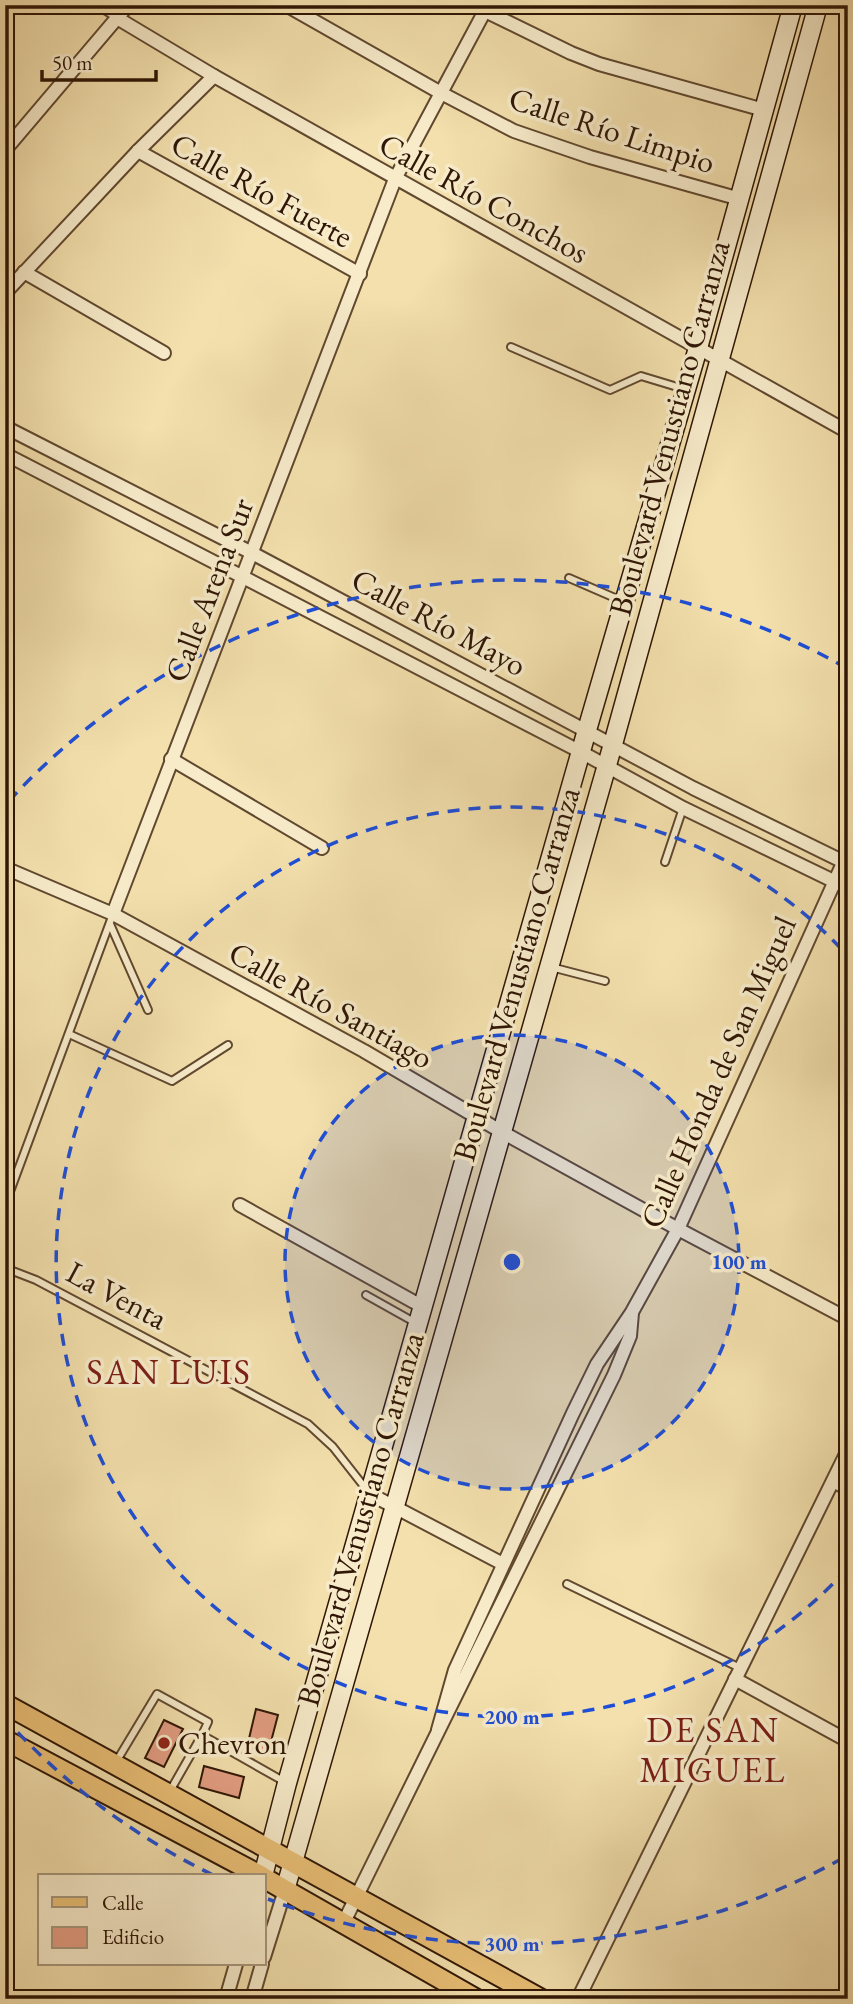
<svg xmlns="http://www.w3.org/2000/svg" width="853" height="2004" font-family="'EB Garamond',serif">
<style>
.building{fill:#e39d82;stroke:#2f1605;stroke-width:2}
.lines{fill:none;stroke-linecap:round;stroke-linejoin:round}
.service-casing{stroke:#60482f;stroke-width:10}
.minor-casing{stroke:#60482f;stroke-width:16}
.secondary-casing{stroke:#2f1605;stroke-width:21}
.primary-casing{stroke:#2f1605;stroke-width:23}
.service{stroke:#f7ebca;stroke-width:6}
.minor{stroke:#f7ebca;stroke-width:12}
.secondary{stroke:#f7ebca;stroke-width:18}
.primary{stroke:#eac076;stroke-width:19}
.ring{fill:none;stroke:#1d4ed8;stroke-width:3.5;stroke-dasharray:12 9}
.poi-dot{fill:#8f2418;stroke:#f7ebca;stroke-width:2.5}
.labels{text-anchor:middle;stroke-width:7;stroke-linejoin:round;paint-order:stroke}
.street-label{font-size:32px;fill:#2f1605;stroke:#f7ebca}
.poi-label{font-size:32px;fill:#2f1605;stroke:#f7ebca;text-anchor:start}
.quarter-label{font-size:35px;letter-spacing:2px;fill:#7a1f14;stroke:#f7ebca}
.centre{fill:#1d4ed8;stroke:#f7ebca;stroke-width:3.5}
.ring-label{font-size:21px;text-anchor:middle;font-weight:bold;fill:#1d4ed8;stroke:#f7ebca;stroke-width:7;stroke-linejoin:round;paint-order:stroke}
</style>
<rect width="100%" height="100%" fill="#f3e0ad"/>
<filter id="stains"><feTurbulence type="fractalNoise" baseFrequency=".00286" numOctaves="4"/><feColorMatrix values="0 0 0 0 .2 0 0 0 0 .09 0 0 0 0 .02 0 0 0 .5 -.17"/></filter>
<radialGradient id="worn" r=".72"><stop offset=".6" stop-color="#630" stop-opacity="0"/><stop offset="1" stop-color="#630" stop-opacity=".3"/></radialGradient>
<g class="building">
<polygon points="256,1709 278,1715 268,1753 247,1747"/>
<polygon points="164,1720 183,1729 164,1767 145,1758"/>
<polygon points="204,1766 244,1777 239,1798 199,1787"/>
</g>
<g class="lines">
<g class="service-casing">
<g id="service">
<polyline points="97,5 117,18"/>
<polyline points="511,347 610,390 641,376 684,389"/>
<polyline points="569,578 622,601"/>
<polyline points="665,862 683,808"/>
<polyline points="110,924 148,1010"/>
<polyline points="551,967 605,981"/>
<polyline points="69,1034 172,1081 228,1045"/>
<polyline points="5,1205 113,914"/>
<polyline points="5,1268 36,1280 308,1424 333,1447 366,1489"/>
<polyline points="366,1295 416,1323"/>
<polyline points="567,1584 740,1668"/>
<polyline points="116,1762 157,1694 208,1722 202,1735"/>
<polyline points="170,1791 202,1735 285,1782"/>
</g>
</g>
<g class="minor-casing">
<g id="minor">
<polyline points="286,5 441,93 514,131 590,157 740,199"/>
<polyline points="473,5 571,53 599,64 764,110"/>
<polyline points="117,18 214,76 848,432"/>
<polyline points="5,150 128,5"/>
<polyline points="138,151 360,274"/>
<polyline points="24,272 164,353"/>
<polyline points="5,293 138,151 214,76"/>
<polyline points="5,427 252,553 693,788 848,864"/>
<polyline points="5,454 581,752 683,808 848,888"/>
<polyline points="171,759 322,848"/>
<polyline points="5,868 113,914 364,1051 502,1132 678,1229 848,1319"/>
<polyline points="113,914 395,179 488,5"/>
<polyline points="240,1205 423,1307"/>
<polyline points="833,1481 848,1489"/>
<polyline points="370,1494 503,1564"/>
<polyline points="735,1679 848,1741"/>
<polyline points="438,1730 455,1670 573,1413 597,1364 632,1312 678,1229 848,852"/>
<polyline points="343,1924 614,1375 630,1336 632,1313"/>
<polyline points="264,1957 285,1890"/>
<polyline points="226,1999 236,1964"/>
<polyline points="252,1999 262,1964"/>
<polyline points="578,1999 848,1450"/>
</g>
</g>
<g class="secondary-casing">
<g id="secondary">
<polyline points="263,1876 287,1783 587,730 698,348 793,5"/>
<polyline points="285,1890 613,744 818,5"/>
</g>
</g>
<g class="primary-casing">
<g id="primary">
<polyline points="5,1704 541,1999"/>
<polyline points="5,1740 261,1876"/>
<polyline points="264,1878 476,1999"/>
</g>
</g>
<use href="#service" class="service"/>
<use href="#minor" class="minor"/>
<use href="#secondary" class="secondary"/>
<use href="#primary" class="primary"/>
</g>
<circle cx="512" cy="1262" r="227" fill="#1d4ed8" fill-opacity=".12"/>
<g class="ring">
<circle cx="512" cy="1262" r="227"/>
<path d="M847 1569A455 455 0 1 1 847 955"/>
<path d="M843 1858A682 682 0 0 1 268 1899M213 1875A682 682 0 0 1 9 1723M9 801A682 682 0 0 1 843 666"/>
</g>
<circle class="poi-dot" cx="164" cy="1743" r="7"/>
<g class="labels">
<g class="street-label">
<text transform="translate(612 130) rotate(18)" y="11">Calle Río Limpio</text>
<text transform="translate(262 190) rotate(29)" y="11">Calle Río Fuerte</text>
<text transform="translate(484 198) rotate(29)" y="11">Calle Río Conchos</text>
<text transform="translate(669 428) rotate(-75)" y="11">Boulevard Venustiano Carranza</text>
<text transform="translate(209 590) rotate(-69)" y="11">Calle Arena Sur</text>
<text transform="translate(439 622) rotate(28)" y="11">Calle Río Mayo</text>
<text transform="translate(516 974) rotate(-74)" y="11">Boulevard Venustiano Carranza</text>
<text transform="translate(331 1005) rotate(29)" y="11">Calle Río Santiago</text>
<text transform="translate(718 1072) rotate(-66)" y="11">Calle Honda de San Miguel</text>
<text transform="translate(117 1295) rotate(28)" y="11">La Venta</text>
<text transform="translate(360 1519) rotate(-74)" y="11">Boulevard Venustiano Carranza</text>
</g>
<g class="poi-label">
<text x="178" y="1754">Chevron</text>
</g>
<g class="quarter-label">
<text x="169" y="1384">SAN LUIS</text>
<text x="713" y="1742">DE SAN<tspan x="713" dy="40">MIGUEL</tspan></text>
</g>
</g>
<circle cx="512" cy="1262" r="10" class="centre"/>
<g class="ring-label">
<text x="739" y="1269">100 m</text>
<text x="512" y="1724">200 m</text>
<text x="512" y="1951">300 m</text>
</g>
<rect width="853" height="2004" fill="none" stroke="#f3e0ad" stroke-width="28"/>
<rect x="7" y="7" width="839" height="1990" fill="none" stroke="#2f1605" stroke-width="3.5"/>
<rect x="14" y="14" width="825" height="1976" fill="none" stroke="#2f1605" stroke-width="2"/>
<rect x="38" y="1874" width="228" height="91" fill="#f7ebca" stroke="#a7967b" stroke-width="2"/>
<rect x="52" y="1897" width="35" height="10" fill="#eac076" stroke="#a7967b" stroke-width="2"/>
<text x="102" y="1910" font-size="21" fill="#2f1605">Calle</text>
<rect x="52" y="1927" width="35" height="21" fill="#e39d82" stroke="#a7967b" stroke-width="2"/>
<text x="102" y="1944" font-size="21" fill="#2f1605">Edificio</text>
<path d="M42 70v10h114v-10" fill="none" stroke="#2f1605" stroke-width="3.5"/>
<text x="52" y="70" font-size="21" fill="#2f1605" stroke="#f7ebca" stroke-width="5" paint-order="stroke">50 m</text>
<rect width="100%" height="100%" filter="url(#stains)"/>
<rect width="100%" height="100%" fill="url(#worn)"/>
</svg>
